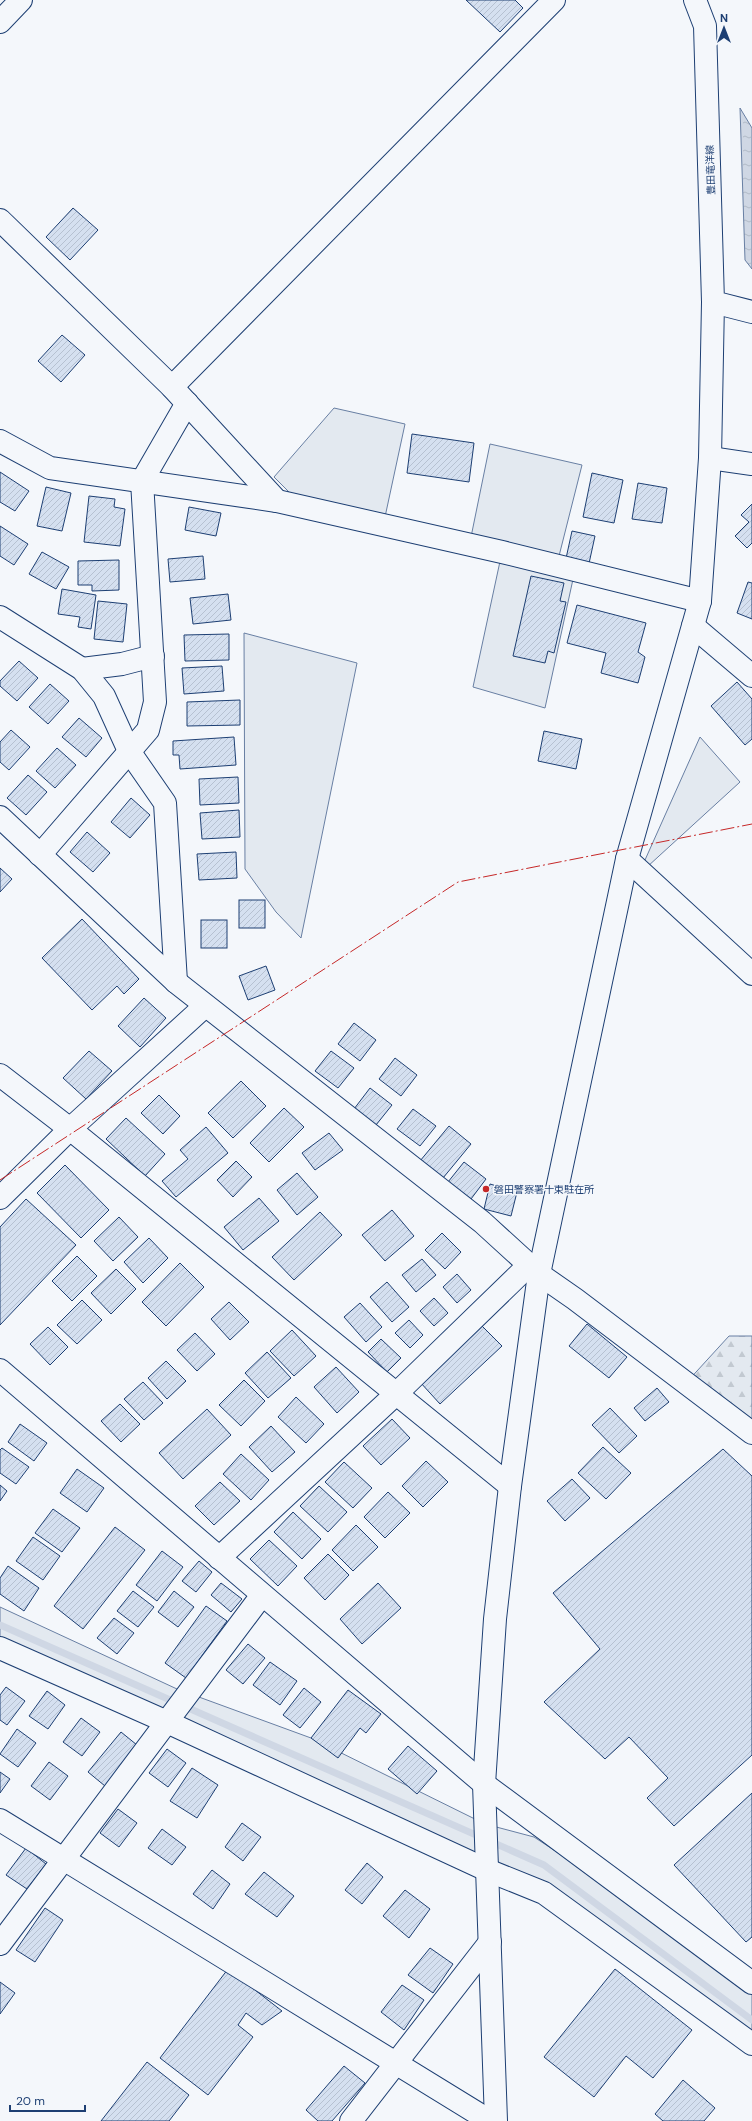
<svg xmlns="http://www.w3.org/2000/svg" width="752" height="2121" font-family="'DM Sans','Noto Sans JP',sans-serif">
<style>
.green{fill:#e3e9f0;stroke:#687fa3}
.forest{fill:url(#forest-firs);stroke:#687fa3}
.water{fill:url(#water-ripples);stroke:#687fa3}
.lines{fill:none;stroke-linecap:round;stroke-linejoin:round}
.stream{stroke:#cfd7e4;stroke-width:7}
.building{fill:url(#building-hatch);stroke:#1d3f73}
.minor-casing{stroke:#1d3f73;stroke-width:24}
.major-casing{stroke:#1d3f73;stroke-width:24}
.minor{stroke:#f4f7fb;stroke-width:22}
.major{stroke:#f4f7fb;stroke-width:22}
.power{stroke:#c62828;stroke-width:1;stroke-dasharray:14 3 2 3;stroke-linecap:butt}
.poi-dot{fill:#c62828;stroke:#f4f7fb;stroke-width:1.5}
.labels{text-anchor:middle;stroke-width:3;stroke-linejoin:round;paint-order:stroke}
.street-label{font-size:10px;fill:#1d3f73;stroke:#f4f7fb}
.poi-label{font-size:10px;fill:#1d3f73;stroke:#f4f7fb;text-anchor:start}
</style>
<defs>
<pattern id="forest-firs" width="22" height="20" patternUnits="userSpaceOnUse"><rect width="22" height="20" fill="#e3e9f0"/><path d="M5 1l3.5 6h-7zM16 11l3.5 6h-7z" fill="#c2c9d1"/></pattern>
<pattern id="water-ripples" width="26" height="14" patternUnits="userSpaceOnUse"><rect width="26" height="14" fill="#cfd7e4"/><path d="M2 4q2-2 4 0t4 0M15 11q2-2 4 0t4 0" fill="none" stroke="#b1bac7"/></pattern>
<pattern id="building-hatch" width="6" height="6" patternUnits="userSpaceOnUse"><rect width="6" height="6" fill="#d5e0f0"/><path d="M-1 1l2-2M0 6l6-6M5 7l2-2" fill="none" stroke="#b6c1d1"/></pattern>
</defs>
<rect width="100%" height="100%" fill="#f4f7fb"/>
<g class="green">
<polygon points="334,408 405,424 385,517 471,537 490,444 582,465 558,560 292,495 274,477"/>
<polygon points="502,552 575,570 545,708 473,687"/>
<polygon points="244,633 357,663 301,938 276,912 245,869"/>
<polygon points="700,737 740,782 647,867 645,860"/>
<polygon points="0,1607 177,1689 311,1738 485,1824 534,1837 720,1959 752,1983 752,2044 544,1893 0,1648"/>
</g>
<polygon class="forest" points="729,1336 752,1336 752,1432 686,1383"/>
<polygon class="water" points="740,108 752,128 752,269 745,260"/>
<g class="lines">
<polyline class="stream" points="0,1625 544,1865 752,2020"/>
</g>
<g class="building">
<polygon points="466,0 515,0 523,8 500,32"/>
<polygon points="73,208 98,230 70,260 46,237"/>
<polygon points="62,335 85,355 61,382 38,361"/>
<polygon points="412,434 474,443 469,482 407,473"/>
<polygon points="0,472 29,491 15,511 0,502"/>
<polygon points="592,473 623,480 614,523 583,517"/>
<polygon points="638,483 667,488 662,523 632,519"/>
<polygon points="46,487 71,493 62,531 37,526"/>
<polygon points="89,496 115,499 114,507 125,509 120,546 84,542"/>
<polygon points="752,504 752,543 747,548 735,536 749,522 741,515"/>
<polygon points="189,507 221,513 216,536 185,530"/>
<polygon points="0,526 28,544 14,565 0,556"/>
<polygon points="572,531 595,536 588,568 565,563"/>
<polygon points="42,552 69,567 56,589 29,574"/>
<polygon points="203,556 205,579 170,582 168,559"/>
<polygon points="119,560 119,590 92,591 92,585 78,585 78,561"/>
<polygon points="531,576 564,583 560,601 566,602 554,653 548,651 545,663 513,656"/>
<polygon points="748,582 752,583 752,619 737,613"/>
<polygon points="62,589 96,595 91,629 78,627 80,617 58,614"/>
<polygon points="228,594 231,620 193,624 190,598"/>
<polygon points="98,601 127,604 123,642 94,639"/>
<polygon points="577,605 646,623 638,652 645,657 638,683 601,673 606,653 567,643"/>
<polygon points="229,634 229,660 185,661 184,635"/>
<polygon points="19,661 38,678 17,701 0,686 0,681"/>
<polygon points="222,666 224,691 184,694 182,668"/>
<polygon points="737,682 752,699 752,739 745,745 711,706"/>
<polygon points="50,684 69,701 48,724 29,707"/>
<polygon points="240,700 240,725 187,726 187,702"/>
<polygon points="79,718 102,738 86,757 62,737"/>
<polygon points="11,730 30,747 9,770 0,762 0,742"/>
<polygon points="544,731 582,739 576,769 538,761"/>
<polygon points="234,737 236,765 180,769 179,755 173,755 173,741"/>
<polygon points="57,748 76,765 55,788 36,771"/>
<polygon points="28,775 47,792 26,815 7,798"/>
<polygon points="238,777 239,803 200,805 199,779"/>
<polygon points="131,798 150,815 130,838 111,822"/>
<polygon points="239,810 240,837 202,839 200,813"/>
<polygon points="87,832 110,853 93,872 70,852"/>
<polygon points="236,852 237,878 199,880 197,854"/>
<polygon points="0,868 12,879 0,892"/>
<rect x="239" y="900" width="26" height="28"/>
<polygon points="82,919 139,979 124,994 117,986 92,1010 42,958"/>
<rect x="201" y="920" width="26" height="28"/>
<polygon points="266,966 275,990 248,1000 239,976"/>
<polygon points="144,998 166,1018 140,1047 118,1026"/>
<polygon points="354,1023 376,1040 360,1061 338,1044"/>
<polygon points="89,1051 112,1071 86,1099 63,1078"/>
<polygon points="331,1051 354,1068 338,1088 315,1071"/>
<polygon points="395,1058 417,1075 401,1096 379,1079"/>
<polygon points="241,1081 266,1106 233,1138 208,1113"/>
<polygon points="370,1088 392,1105 376,1125 354,1109"/>
<polygon points="159,1095 180,1116 163,1134 141,1113"/>
<polygon points="284,1108 304,1127 269,1162 250,1143"/>
<polygon points="413,1109 436,1126 420,1146 397,1129"/>
<polygon points="126,1118 165,1154 145,1176 106,1139"/>
<polygon points="449,1126 471,1144 443,1178 420,1161"/>
<polygon points="206,1127 228,1153 176,1197 162,1181 188,1159 180,1150"/>
<polygon points="329,1133 343,1150 315,1170 302,1153"/>
<polygon points="236,1161 252,1177 233,1197 217,1180"/>
<polygon points="464,1162 486,1179 471,1199 448,1182"/>
<polygon points="65,1165 109,1210 81,1238 37,1193"/>
<polygon points="297,1173 318,1197 297,1215 277,1190"/>
<polygon points="490,1184 517,1192 511,1216 484,1209"/>
<polygon points="259,1198 279,1221 243,1250 224,1227"/>
<polygon points="26,1199 76,1245 0,1325 0,1227"/>
<polygon points="392,1210 414,1236 385,1261 362,1235"/>
<polygon points="320,1212 342,1235 294,1280 272,1257"/>
<polygon points="119,1217 138,1237 113,1261 94,1241"/>
<polygon points="442,1233 461,1252 445,1269 425,1250"/>
<polygon points="149,1238 168,1258 143,1283 124,1262"/>
<polygon points="77,1256 97,1276 72,1301 52,1281"/>
<polygon points="422,1259 436,1275 416,1292 402,1275"/>
<polygon points="180,1263 204,1287 166,1326 142,1302"/>
<polygon points="116,1269 136,1289 111,1314 91,1293"/>
<polygon points="457,1274 471,1290 457,1303 443,1287"/>
<polygon points="387,1282 409,1307 392,1322 370,1297"/>
<polygon points="434,1298 448,1313 434,1326 420,1311"/>
<polygon points="82,1300 102,1320 77,1344 57,1325"/>
<polygon points="229,1302 249,1322 230,1340 211,1319"/>
<polygon points="360,1303 382,1327 366,1342 344,1317"/>
<polygon points="409,1320 423,1335 410,1348 395,1333"/>
<polygon points="587,1324 627,1357 609,1378 569,1346"/>
<polygon points="481,1325 502,1346 440,1404 420,1382"/>
<polygon points="48,1327 68,1347 50,1365 30,1344"/>
<polygon points="292,1330 316,1356 294,1376 270,1351"/>
<polygon points="195,1333 215,1354 197,1371 177,1350"/>
<polygon points="381,1339 401,1358 387,1372 368,1352"/>
<polygon points="267,1352 291,1378 268,1398 245,1373"/>
<polygon points="166,1361 186,1381 167,1399 148,1378"/>
<polygon points="336,1367 359,1392 337,1413 314,1387"/>
<polygon points="244,1380 265,1401 241,1426 219,1405"/>
<polygon points="143,1382 163,1403 144,1420 124,1399"/>
<polygon points="657,1388 669,1402 645,1421 634,1408"/>
<polygon points="296,1397 324,1424 306,1443 278,1417"/>
<polygon points="120,1404 140,1424 121,1442 101,1421"/>
<polygon points="610,1408 637,1436 619,1453 592,1425"/>
<polygon points="207,1409 231,1435 183,1479 159,1453"/>
<polygon points="392,1419 410,1438 381,1465 363,1446"/>
<polygon points="20,1424 47,1443 34,1461 8,1442"/>
<polygon points="271,1426 295,1452 272,1472 249,1447"/>
<polygon points="603,1447 631,1473 606,1499 578,1473"/>
<polygon points="2,1448 29,1467 16,1484 0,1473 0,1450"/>
<polygon points="723,1449 752,1476 752,1755 674,1826 647,1798 668,1778 629,1737 605,1759 544,1702 600,1649 553,1593"/>
<polygon points="241,1454 269,1480 251,1500 223,1474"/>
<polygon points="426,1461 448,1482 423,1507 402,1486"/>
<polygon points="344,1462 372,1488 353,1508 325,1482"/>
<polygon points="77,1469 104,1488 87,1512 60,1493"/>
<polygon points="572,1479 590,1498 565,1521 547,1501"/>
<polygon points="220,1482 240,1501 214,1525 195,1506"/>
<polygon points="0,1485 7,1491 0,1501"/>
<polygon points="319,1486 347,1512 328,1532 300,1506"/>
<polygon points="388,1492 410,1513 385,1538 364,1517"/>
<polygon points="53,1509 80,1528 62,1552 35,1533"/>
<polygon points="293,1512 321,1539 302,1559 274,1532"/>
<polygon points="356,1525 378,1547 353,1571 332,1550"/>
<polygon points="115,1527 145,1550 83,1629 54,1606"/>
<polygon points="33,1537 60,1556 43,1580 16,1561"/>
<polygon points="269,1540 297,1566 278,1586 250,1559"/>
<polygon points="162,1551 183,1567 157,1601 136,1585"/>
<polygon points="328,1554 349,1575 325,1600 304,1578"/>
<polygon points="199,1561 212,1572 196,1592 182,1581"/>
<polygon points="8,1566 39,1588 24,1611 0,1594 0,1578"/>
<polygon points="221,1583 242,1599 231,1612 211,1595"/>
<polygon points="378,1583 401,1608 362,1644 340,1619"/>
<polygon points="133,1591 154,1607 138,1627 117,1611"/>
<polygon points="174,1591 194,1607 178,1627 158,1612"/>
<polygon points="206,1606 227,1621 186,1678 165,1663"/>
<polygon points="114,1618 134,1633 117,1654 97,1638"/>
<polygon points="248,1644 265,1658 243,1684 226,1670"/>
<polygon points="270,1662 297,1681 280,1705 253,1685"/>
<polygon points="6,1687 25,1701 7,1725 0,1720 0,1695"/>
<polygon points="304,1688 321,1702 300,1728 283,1715"/>
<polygon points="348,1690 381,1714 366,1733 360,1728 338,1758 311,1738"/>
<polygon points="47,1691 65,1705 48,1729 29,1716"/>
<polygon points="81,1718 100,1732 82,1756 63,1742"/>
<polygon points="17,1729 36,1743 18,1767 0,1754"/>
<polygon points="121,1732 137,1745 105,1786 88,1772"/>
<polygon points="408,1746 437,1771 417,1794 388,1769"/>
<polygon points="167,1749 186,1763 168,1787 149,1773"/>
<polygon points="49,1762 68,1776 50,1800 31,1786"/>
<polygon points="192,1768 218,1785 197,1818 170,1801"/>
<polygon points="0,1772 10,1779 0,1793"/>
<polygon points="752,1793 752,1937 746,1942 674,1865"/>
<polygon points="118,1809 137,1823 119,1847 100,1833"/>
<polygon points="242,1823 261,1837 243,1861 225,1847"/>
<polygon points="162,1829 186,1847 172,1865 148,1848"/>
<polygon points="26,1848 46,1864 27,1889 6,1875"/>
<polygon points="367,1863 383,1877 362,1904 345,1890"/>
<polygon points="212,1870 230,1884 213,1909 193,1894"/>
<polygon points="264,1872 294,1896 277,1917 245,1894"/>
<polygon points="405,1890 430,1909 409,1938 383,1916"/>
<polygon points="45,1908 63,1920 35,1962 16,1950"/>
<polygon points="430,1948 453,1964 433,1993 408,1975"/>
<polygon points="228,1969 282,2011 262,2025 246,2013 238,2025 253,2037 208,2095 160,2058"/>
<polygon points="615,1969 692,2030 653,2078 626,2056 594,2097 544,2057"/>
<polygon points="0,1982 15,1993 0,2014"/>
<polygon points="402,1985 424,2000 404,2030 381,2012"/>
<polygon points="147,2062 189,2095 169,2121 101,2121"/>
<polygon points="344,2066 365,2083 332,2121 318,2121 306,2110"/>
<polygon points="683,2080 715,2108 704,2121 663,2121 655,2114"/>
</g>
<g class="lines">
<g class="minor-casing">
<g id="minor">
<polyline points="0,22 21,0"/>
<polyline points="0,220 172,387 277,501"/>
<polyline points="172,387 554,0"/>
<polyline points="0,441 50,468 277,501 502,552 700,601"/>
<polyline points="710,458 752,464"/>
<polyline points="0,617 82,669 104,696 129,751 165,803 176,982"/>
<polyline points="693,626 752,676"/>
<polyline points="82,669 122,664 153,656"/>
<polyline points="0,817 176,982 482,1222 539,1274 575,1299 752,1433"/>
<polyline points="40,855 148,730 155,702 142,481 187,403"/>
<polyline points="627,859 752,974"/>
<polyline points="0,1075 70,1129 510,1486"/>
<polyline points="0,1198 70,1129 205,1006"/>
<polyline points="0,1370 484,1784 752,1983"/>
<polyline points="219,1558 396,1394 529,1265"/>
<polyline points="0,1648 167,1722 487,1870 544,1893 752,2044"/>
<polyline points="0,1820 490,2121"/>
<polyline points="0,1944 262,1595"/>
<polyline points="351,2121 490,1942"/>
<polyline points="496,2121 484,1784 495,1619 510,1486 539,1274 627,859 700,601 710,458 713,302"/>
</g>
</g>
<g class="major-casing">
<polyline id="major" points="695,0 705,26 713,302 752,312"/>
</g>
<use href="#minor" class="minor"/>
<use href="#major" class="major"/>
<polyline class="power" points="0,1180 458,882 752,824"/>
</g>
<circle class="poi-dot" cx="486" cy="1189" r="4"/>
<g class="labels">
<g class="street-label">
<text transform="translate(710 170) rotate(-92)" y="4">豊田竜洋線</text>
</g>
<g class="poi-label">
<text x="494" y="1193">磐田警察署十束駐在所</text>
</g>
</g>
<g transform="translate(724 28)" stroke="#f4f7fb" stroke-width="3" paint-order="stroke">
<path d="M0-3L7 15L0 10L-7 15Z" fill="#1d3f73"/>
<text y="-6" font-size="11" font-weight="bold" text-anchor="middle" fill="#1d3f73">N</text>
</g>
<path d="M10 2105v6h75v-6" fill="none" stroke="#1d3f73" stroke-width="2"/>
<text x="16" y="2105" font-size="12" fill="#1d3f73" stroke="#f4f7fb" stroke-width="3" paint-order="stroke">20 m</text>
</svg>
